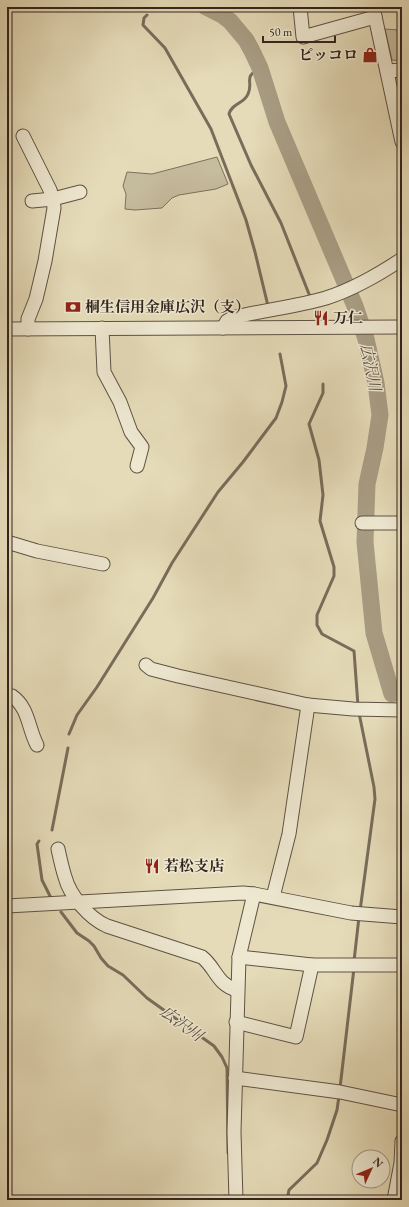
<svg xmlns="http://www.w3.org/2000/svg" width="409" height="1207" font-family="'EB Garamond','Noto Serif JP',serif">
<style>
.green{fill:#c6bc9e;stroke:#7c705e}
.lines{fill:none;stroke-linecap:round;stroke-linejoin:round}
.stream{stroke:#786d5b;stroke-width:3}
.river{stroke:#a89d84;stroke-width:17}
.minor-casing{stroke:#5e5244;stroke-width:15}
.minor{stroke:#eee8d1;stroke-width:13}
.labels{text-anchor:middle;stroke-width:3;stroke-linejoin:round;paint-order:stroke}
.poi-label{font-size:15px;font-weight:bold;fill:#31241e;stroke:#eee8d1;text-anchor:start}
.water-label{font-size:16px;font-style:italic;fill:#5b4e42;stroke:#eee8d1}
</style>
<rect width="100%" height="100%" fill="#e5dbb8"/>
<filter id="stains"><feTurbulence type="fractalNoise" baseFrequency=".005" numOctaves="4"/><feColorMatrix values="0 0 0 0 .2 0 0 0 0 .09 0 0 0 0 .02 0 0 0 .5 -.17"/></filter>
<radialGradient id="worn" r=".72"><stop offset=".6" stop-color="#630" stop-opacity="0"/><stop offset="1" stop-color="#630" stop-opacity=".3"/></radialGradient>
<g class="green">
<polygon points="401,7 402,7 402,61 392,60 385,29 399,30"/>
<polygon points="217,157 228,184 216,189 179,195 172,198 162,208 135,210 125,209 126,194 123,186 127,172 152,174"/>
</g>
<g class="lines">
<g class="stream">
<polyline points="147,15 144,18 143,25 165,48 211,129 246,220 255,252 268,306"/>
<path d="M260,68C242,78 254,81 248,94C244,104 232,103 229,114L251,165L281,223L309,294"/>
<polyline points="323,384 323,393 309,424 319,460 323,495 320,521 334,567 334,576 317,615 317,625 322,634 354,651 358,706"/>
<polyline points="359,713 374,787 375,799 360,911"/>
<polyline points="69,734 77,715 97,687 153,598 172,563 218,492 243,462 276,418 282,402 286,386 280,354"/>
<polyline points="52,830 68,748"/>
<polyline points="39,841 37,844 42,880 51,898"/>
<polyline points="61,912 77,933 89,941 94,946 101,958 108,966 123,975 147,998 214,1046 222,1057 227,1068 228,1153"/>
<polyline points="354,961 359,917"/>
<polyline points="340,1088 354,968"/>
<polyline points="222,1200 225,1196"/>
<polyline points="287,1200 289,1190 317,1163 327,1140 337,1110 339,1096"/>
</g>
<polyline class="river" points="206,7 222,15 230,21 246,40 252,51 260,68 277,122 355,306 366,339 376,383 380,415 375,448 367,484 365,542 374,633 392,694"/>
<g class="minor-casing">
<g id="minor">
<polyline points="300,7 303,37 375,17"/>
<polyline points="373,7 402,142"/>
<polyline points="387,71 402,70"/>
<polyline points="23,136 50,190 53,199 54,208 45,261 36,299 28,319 28,329"/>
<polyline points="32,201 53,199 80,192"/>
<polyline points="102,328 104,372 120,402 131,432 142,447 137,466"/>
<path d="M223,328L227,321L232,318C263,310 295,307 326,298C354,289 378,275 402,259"/>
<polyline points="7,329 402,327"/>
<polyline points="362,523 402,523"/>
<polyline points="7,542 37,551 103,564"/>
<polyline points="146,665 151,669 178,676 308,705 353,709 402,710"/>
<path d="M7,696H12C29,708 28,728 37,745"/>
<path d="M58,849C60,858 62,868 65,877C70,896 89,918 107,926L202,957C216,968 217,985 237,990"/>
<polyline points="273,897 289,834 308,705"/>
<polyline points="7,906 243,893 254,894 351,913 402,917"/>
<polyline points="239,957 312,965 402,965"/>
<polyline points="236,1022 296,1037 312,965"/>
<polyline points="235,1078 340,1092 402,1105"/>
<polyline points="236,1200 234,1132 239,957 254,894"/>
<polyline points="394,1200 401,1163 402,1141"/>
</g>
</g>
<use href="#minor" class="minor"/>
</g>
<defs>
<g id="shop-bare" transform="scale(1.2)"><path d="M-5-2.5h2.3a2.7 3.5 0 0 1 5.4 0H5L5.5 6h-11ZM-1.5-2.5h3a1.5 2.3 0 0 0-3 0Z" fill="#8f2418" stroke="#eee8d1" stroke-width="2.5" paint-order="stroke"/></g>
<g id="bank-bare" transform="scale(1.2)"><path d="M-6-4H6V4H-6ZM0-2.3a2.3 2.3 0 1 0 0 4.6a2.3 2.3 0 1 0 0-4.6Z" fill="#8f2418" stroke="#eee8d1" stroke-width="2.5" paint-order="stroke"/></g>
<g id="restaurant-bare" transform="scale(1.2)"><path d="M-5-6h1v4h1v-4h1v4h1v-4h1v5L-1.5 .5V6h-2V.5L-5-1ZM5-6V6H3V1.5H1.5Q1.5-4 5-6Z" fill="#8f2418" stroke="#eee8d1" stroke-width="2.5" paint-order="stroke"/></g>
</defs>
<g fill-rule="evenodd">
<use href="#shop-bare" x="370" y="55"/>
<use href="#bank-bare" x="73" y="307"/>
<use href="#restaurant-bare" x="321" y="318"/>
<use href="#restaurant-bare" x="152" y="866"/>
</g>
<g class="labels">
<g class="poi-label">
<text x="358" y="60" text-anchor="end">ピッコロ</text>
<text x="85" y="312">桐生信用金庫広沢（支）</text>
<text x="333" y="323">万仁</text>
<text x="164" y="871">若松支店</text>
</g>
<g class="water-label">
<text transform="translate(371 367) rotate(78)" y="6">広沢川</text>
<text transform="translate(182 1023) rotate(36)" y="6">広沢川</text>
</g>
</g>
<rect width="409" height="1207" fill="none" stroke="#e5dbb8" stroke-width="24"/>
<rect x="8" y="8" width="393" height="1191" fill="none" stroke="#31241e" stroke-width="2"/>
<rect x="12" y="12" width="385" height="1183" fill="none" stroke="#31241e"/>
<g transform="translate(371 1169) rotate(46)"><circle r="19" fill="#eee8d1" stroke="#a29a89"/>
<path d="M0-3L7 15L0 10L-7 15Z" fill="#8f2418"/>
<text y="-6" font-size="11" font-weight="bold" text-anchor="middle" fill="#31241e">N</text>
</g>
<path d="M263 36v6h72v-6" fill="none" stroke="#31241e" stroke-width="2"/>
<text x="269" y="36" font-size="12" fill="#31241e" stroke="#eee8d1" stroke-width="3" paint-order="stroke">50 m</text>
<rect width="100%" height="100%" filter="url(#stains)"/>
<rect width="100%" height="100%" fill="url(#worn)"/>
</svg>
